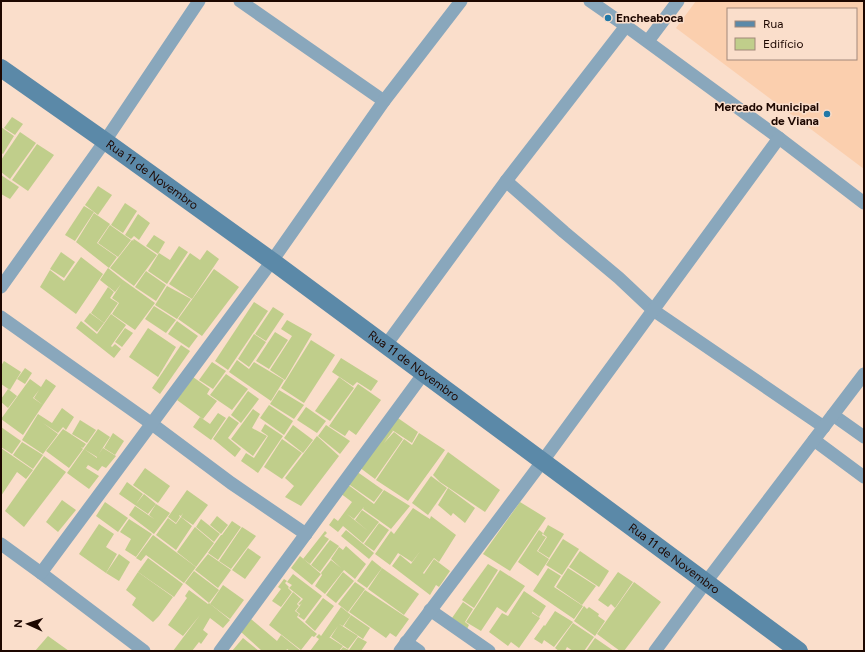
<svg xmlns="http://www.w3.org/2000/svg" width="865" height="652" font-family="Figtree,sans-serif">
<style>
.built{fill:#fbcfae;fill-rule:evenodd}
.building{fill:#c0ce8b}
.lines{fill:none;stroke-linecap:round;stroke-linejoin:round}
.minor{stroke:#89a7bc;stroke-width:13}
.secondary{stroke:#5b89a8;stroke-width:18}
.poi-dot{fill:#2178a7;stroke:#fadecb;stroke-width:1.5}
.labels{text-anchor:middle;stroke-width:3;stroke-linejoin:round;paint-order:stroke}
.poi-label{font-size:12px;font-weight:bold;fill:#1d0700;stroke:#fadecb;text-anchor:start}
.street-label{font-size:12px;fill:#1d0700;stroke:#fadecb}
</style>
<rect width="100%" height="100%" fill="#fadecb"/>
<path class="built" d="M696,1H864V169L676,28ZM728,9H856V59H728Z"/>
<g class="building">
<polygon points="12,117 23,124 15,135 4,128"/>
<polygon points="1,127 14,136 3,154 1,153"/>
<polygon points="20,132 36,143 10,179 1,172 1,160"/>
<polygon points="37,144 54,155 28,191 12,180"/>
<polygon points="1,175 19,187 10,199 1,194"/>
<polygon points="98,186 112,195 98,215 85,205"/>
<polygon points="125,203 137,211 123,233 111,225"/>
<polygon points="84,206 94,212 75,241 65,235"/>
<polygon points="94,213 110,224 97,243 117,257 109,268 76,242"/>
<polygon points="138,214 150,223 139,240 134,236 131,239 125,235"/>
<polygon points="110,225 131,240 118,257 98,243"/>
<polygon points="154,235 165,242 158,254 146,246"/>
<polygon points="134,239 157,255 134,286 110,268 118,258 119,259 118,258 132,240 134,241 133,240"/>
<polygon points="179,246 188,252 167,284 148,271 159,253 170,260"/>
<polygon points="207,250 219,259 192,299 169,284 190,253 200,260"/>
<polygon points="61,252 75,262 64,278 50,269"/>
<polygon points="81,257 103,274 76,314 40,287 50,270 64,281"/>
<polygon points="108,268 123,280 155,303 135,330 112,314 119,303 112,298 121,284 115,292 100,280"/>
<polygon points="214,269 239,287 202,336 178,319"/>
<polygon points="146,271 166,285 156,301 135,287"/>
<polygon points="167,286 191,299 177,319 155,305"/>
<polygon points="108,287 114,292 110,298 118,303 104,323 91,313"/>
<polygon points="254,302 268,311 228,370 215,361"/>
<polygon points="154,306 176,320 166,333 145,319"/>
<polygon points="273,307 284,314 266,341 255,334"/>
<polygon points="90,313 104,323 97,332 84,321"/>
<polygon points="111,314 126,325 111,346 112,347 115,344 121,349 114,358 76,328 81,321 97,334"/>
<polygon points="287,320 312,334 285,380 270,370 292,336 281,329"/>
<polygon points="177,321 198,336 189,348 168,334"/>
<polygon points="125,328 133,333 122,347 115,342"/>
<polygon points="148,328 176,347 158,377 129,357"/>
<polygon points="275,332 288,340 269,369 256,361"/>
<polygon points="254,334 266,342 249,367 238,359"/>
<polygon points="311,340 335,355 304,403 281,388"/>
<polygon points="181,345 190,351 160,394 152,388"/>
<polygon points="341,358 378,381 371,391 357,382 353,386 332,372"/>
<polygon points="237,360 249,369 254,362 284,380 271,401 229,372"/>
<polygon points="4,361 21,372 10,390 1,384 1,366"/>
<polygon points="212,362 226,371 213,389 199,380"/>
<polygon points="25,368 32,373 25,384 17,379"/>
<polygon points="226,374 248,389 232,410 210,395"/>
<polygon points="193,377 210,389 207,394 217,401 203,419 177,400"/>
<polygon points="339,377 354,388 330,421 315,411"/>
<polygon points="30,379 41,387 46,379 56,386 43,405 34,398 39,390 33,398 43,405 23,435 1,419"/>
<polygon points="358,384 381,400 356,435 349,430 345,436 329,426"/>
<polygon points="8,389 17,396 8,408 1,402 1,399"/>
<polygon points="279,390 304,405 294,419 270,404"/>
<polygon points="248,391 259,399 241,423 231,415"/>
<polygon points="269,405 293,421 284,435 260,418"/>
<polygon points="306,407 326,421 317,433 297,420"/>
<polygon points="62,408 74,417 66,430 63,427 58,433 43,423 58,434 43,454 22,440 38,414 52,423"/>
<polygon points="253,409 260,414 252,428 267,436 253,456 231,439"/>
<polygon points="218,413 226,418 211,440 193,427 200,417 210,424"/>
<polygon points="229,416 239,423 228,438 241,449 235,457 213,439"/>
<polygon points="395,416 418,432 412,443 392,430 393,431 384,443 394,432 403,439 375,479 359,467"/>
<polygon points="80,420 96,430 87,443 72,434"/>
<polygon points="265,424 283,436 258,473 241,461 246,453 254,458 268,436 261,431"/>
<polygon points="293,425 313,440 303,453 284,438"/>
<polygon points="326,425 350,441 340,454 318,436"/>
<polygon points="1,427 21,441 12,454 1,447"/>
<polygon points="63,429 86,444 83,448 81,447 83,449 69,468 46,451"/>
<polygon points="98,429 110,437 98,455 103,448 116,456 106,468 102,466 98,471 88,465 86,468 99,476 89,489 67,473 84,449 97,458 97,457 84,449"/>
<polygon points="113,433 124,441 115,455 104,448"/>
<polygon points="419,433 445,450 408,501 376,480 404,439 412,445"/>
<polygon points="317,436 339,456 301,506 285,497 294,486 285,478"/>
<polygon points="282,439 302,453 282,479 264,467"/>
<polygon points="22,442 43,455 33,469 13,455"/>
<polygon points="1,448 33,470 26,479 17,472 1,496"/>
<polygon points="448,452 500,490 485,512 440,482 433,475"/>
<polygon points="44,456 66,472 24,527 5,511"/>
<polygon points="145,468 170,486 158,503 133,485"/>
<polygon points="356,471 383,490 374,502 347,483"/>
<polygon points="431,476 447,488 428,515 412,503"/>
<polygon points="127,482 143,494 136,504 144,494 156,504 148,514 119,494"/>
<polygon points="347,484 374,504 384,490 410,506 391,529 363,509 364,507 354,519 347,514 368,531 355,520 362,510 379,522 363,543 343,526 338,532 329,525 334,518 338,521 352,502 340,493"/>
<polygon points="448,488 475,508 465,523 453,513 451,516 438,505"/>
<polygon points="187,490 208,505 193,525 181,517 183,513 181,516 179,515 180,517 176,523 168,517"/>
<polygon points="62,500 76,510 58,532 46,522"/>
<polygon points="105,502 128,518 118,532 96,516"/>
<polygon points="520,502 546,518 510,571 483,554"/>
<polygon points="156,504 170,513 154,534 129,515 135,506 154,519 149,515"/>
<polygon points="413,508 430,519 431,516 456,535 439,562 434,558 423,573 424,574 434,559 450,571 439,587 436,585 430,595 392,566 400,555 411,564 421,550 412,562 398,553 390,565 375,554 391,531 394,534"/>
<polygon points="217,516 228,525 221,534 210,525"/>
<polygon points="181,517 192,526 176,550 156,535 168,518 176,524"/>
<polygon points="129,519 152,534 136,557 125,550 131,539 120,532"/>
<polygon points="201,519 220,534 214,542 196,527"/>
<polygon points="232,521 241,527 218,560 208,553 221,535 222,535"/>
<polygon points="379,523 389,530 374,551 364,544"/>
<polygon points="99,524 114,534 106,547 117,554 106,573 79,554"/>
<polygon points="548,525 564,534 549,558 538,551 547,537 543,534"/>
<polygon points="195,527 214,543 196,567 177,552"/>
<polygon points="242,527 256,536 231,569 219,561"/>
<polygon points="346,530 374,553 369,559 341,536"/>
<polygon points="539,530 543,533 542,535 546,537 537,551 549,559 538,576 518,562"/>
<polygon points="325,531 327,533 324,536 329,539 310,564 303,559"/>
<polygon points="153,535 196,567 184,583 146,555 141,561 136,558"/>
<polygon points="563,539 579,549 562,575 546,565"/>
<polygon points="330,540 339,546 320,572 311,565"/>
<polygon points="346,546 366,564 355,579 344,570 325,594 315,586 322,575 321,573 331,560 341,568 331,559 339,547 343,550"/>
<polygon points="248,548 261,557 245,579 232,570"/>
<polygon points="580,551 609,571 599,587 569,567"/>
<polygon points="119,554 130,562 119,581 106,573"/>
<polygon points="208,554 231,570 218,588 195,570"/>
<polygon points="300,556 321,574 312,585 291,568"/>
<polygon points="148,558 183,584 174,597 138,572"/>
<polygon points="372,560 382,568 367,588 357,581"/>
<polygon points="488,564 498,570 474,608 462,600"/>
<polygon points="382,568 419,594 404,615 368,589"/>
<polygon points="548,568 561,576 554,587 583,606 574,619 533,591"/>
<polygon points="568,568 596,586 582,605 556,587"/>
<polygon points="500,570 525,586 506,613 497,607 481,631 466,622"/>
<polygon points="194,571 219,590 209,603 185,583"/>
<polygon points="138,572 173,597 159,616 153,622 132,605 136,598 126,590"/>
<polygon points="343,572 354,581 336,603 326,595"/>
<polygon points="618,572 633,582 615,608 611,604 608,607 598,600"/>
<polygon points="293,574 322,596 304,620 298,616 300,614 296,611 302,603 300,605 298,604 303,599 289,588 292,585 287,582"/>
<polygon points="284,579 287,581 285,583 289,587 288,588 292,592 281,607 272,601 281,589 278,587"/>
<polygon points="355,582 365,589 348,612 338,604"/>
<polygon points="634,582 661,602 624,651 620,651 597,634"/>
<polygon points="223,585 244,600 230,619 210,604"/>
<polygon points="189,590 208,604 209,603 230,620 223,628 210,618 203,630 208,634 201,644 199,642 192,651 173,651 200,615 183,636 168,625 187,598 185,596"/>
<polygon points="365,590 409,619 396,637 390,633 386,638 349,612"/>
<polygon points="524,591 546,606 539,617 532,612 532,613 540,618 519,648 511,642 508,646 489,632 502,613 508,616"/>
<polygon points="293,592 301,599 297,604 299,606 295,611 299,614 297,617 317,634 314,637 312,636 301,650 269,625"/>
<polygon points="323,598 334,606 315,631 305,622"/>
<polygon points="463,602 473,609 465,622 469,625 467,629 452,618"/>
<polygon points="584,606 587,609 589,607 599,614 598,616 605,621 595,636 574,621"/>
<polygon points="341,607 351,615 343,626 339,624 358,636 348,649 331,637 338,626 330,637 329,637 343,646 339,651 310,651 319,639 316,637 319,634 321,636"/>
<polygon points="555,611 573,622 554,647 544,640 542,644 534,639 544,625 545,626"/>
<polygon points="351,615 370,628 363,639 344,626"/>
<polygon points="251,619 277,641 281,635 301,651 290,651 287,649 286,651 262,651 241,632"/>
<polygon points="573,623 594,637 584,651 573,651 567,647 565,651 559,651 555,648"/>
<polygon points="48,636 69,651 35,651"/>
<polygon points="358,637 367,642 361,651 340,651 343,647 349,650"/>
<polygon points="243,638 259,651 232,651"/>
<polygon points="595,638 614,651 586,651"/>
</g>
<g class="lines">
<g class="minor">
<polyline points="240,1 384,101"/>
<polyline points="590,1 626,26 779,138 864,203"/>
<polyline points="648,41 678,1"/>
<polyline points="506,181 564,232 619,278 653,310 824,427"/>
<polyline points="1,287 105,141 199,1"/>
<polyline points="1,317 152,424 231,483 306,534"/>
<polyline points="386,345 506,181 626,26"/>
<polyline points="833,415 864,437"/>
<polyline points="814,440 864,477"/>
<polyline points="1,544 41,573 144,651"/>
<polyline points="41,573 272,261 384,101 461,1"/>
<polyline points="430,610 489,651"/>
<polyline points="406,642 419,651"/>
<polyline points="220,651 424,373"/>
<polyline points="400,651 542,462 779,138"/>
<polyline points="655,651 706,582 864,374"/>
</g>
<path class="secondary" id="s1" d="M1,68L105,141L272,261L799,651"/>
</g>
<g class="poi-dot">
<circle cx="608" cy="18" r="4"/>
<circle cx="827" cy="114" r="4"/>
</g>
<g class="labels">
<g class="poi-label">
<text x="616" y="22">Encheaboca</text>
<text x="819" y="111" text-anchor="end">Mercado Municipal<tspan x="819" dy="14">de Viana</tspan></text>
</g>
<g class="street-label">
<text dy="4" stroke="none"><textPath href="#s1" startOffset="185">Rua 11 de Novembro</textPath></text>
<text dy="4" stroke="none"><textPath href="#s1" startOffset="509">Rua 11 de Novembro</textPath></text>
<text dy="4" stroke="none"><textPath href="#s1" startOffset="833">Rua 11 de Novembro</textPath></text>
</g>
</g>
<rect width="865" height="652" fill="none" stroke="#1d0700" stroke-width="4"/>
<rect x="727" y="8" width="130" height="52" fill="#fadecb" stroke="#a2887a"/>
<rect x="735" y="21" width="20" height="6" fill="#5b89a8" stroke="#a2887a"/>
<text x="763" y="28" font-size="12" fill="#1d0700">Rua</text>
<rect x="735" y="38" width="20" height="12" fill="#c0ce8b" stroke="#a2887a"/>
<text x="763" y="48" font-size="12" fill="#1d0700">Edifício</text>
<g transform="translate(28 624) rotate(273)" stroke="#fadecb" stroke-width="3" paint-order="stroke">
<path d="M0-3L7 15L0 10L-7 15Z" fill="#1d0700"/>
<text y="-6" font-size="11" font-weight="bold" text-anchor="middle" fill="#1d0700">N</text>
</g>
</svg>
